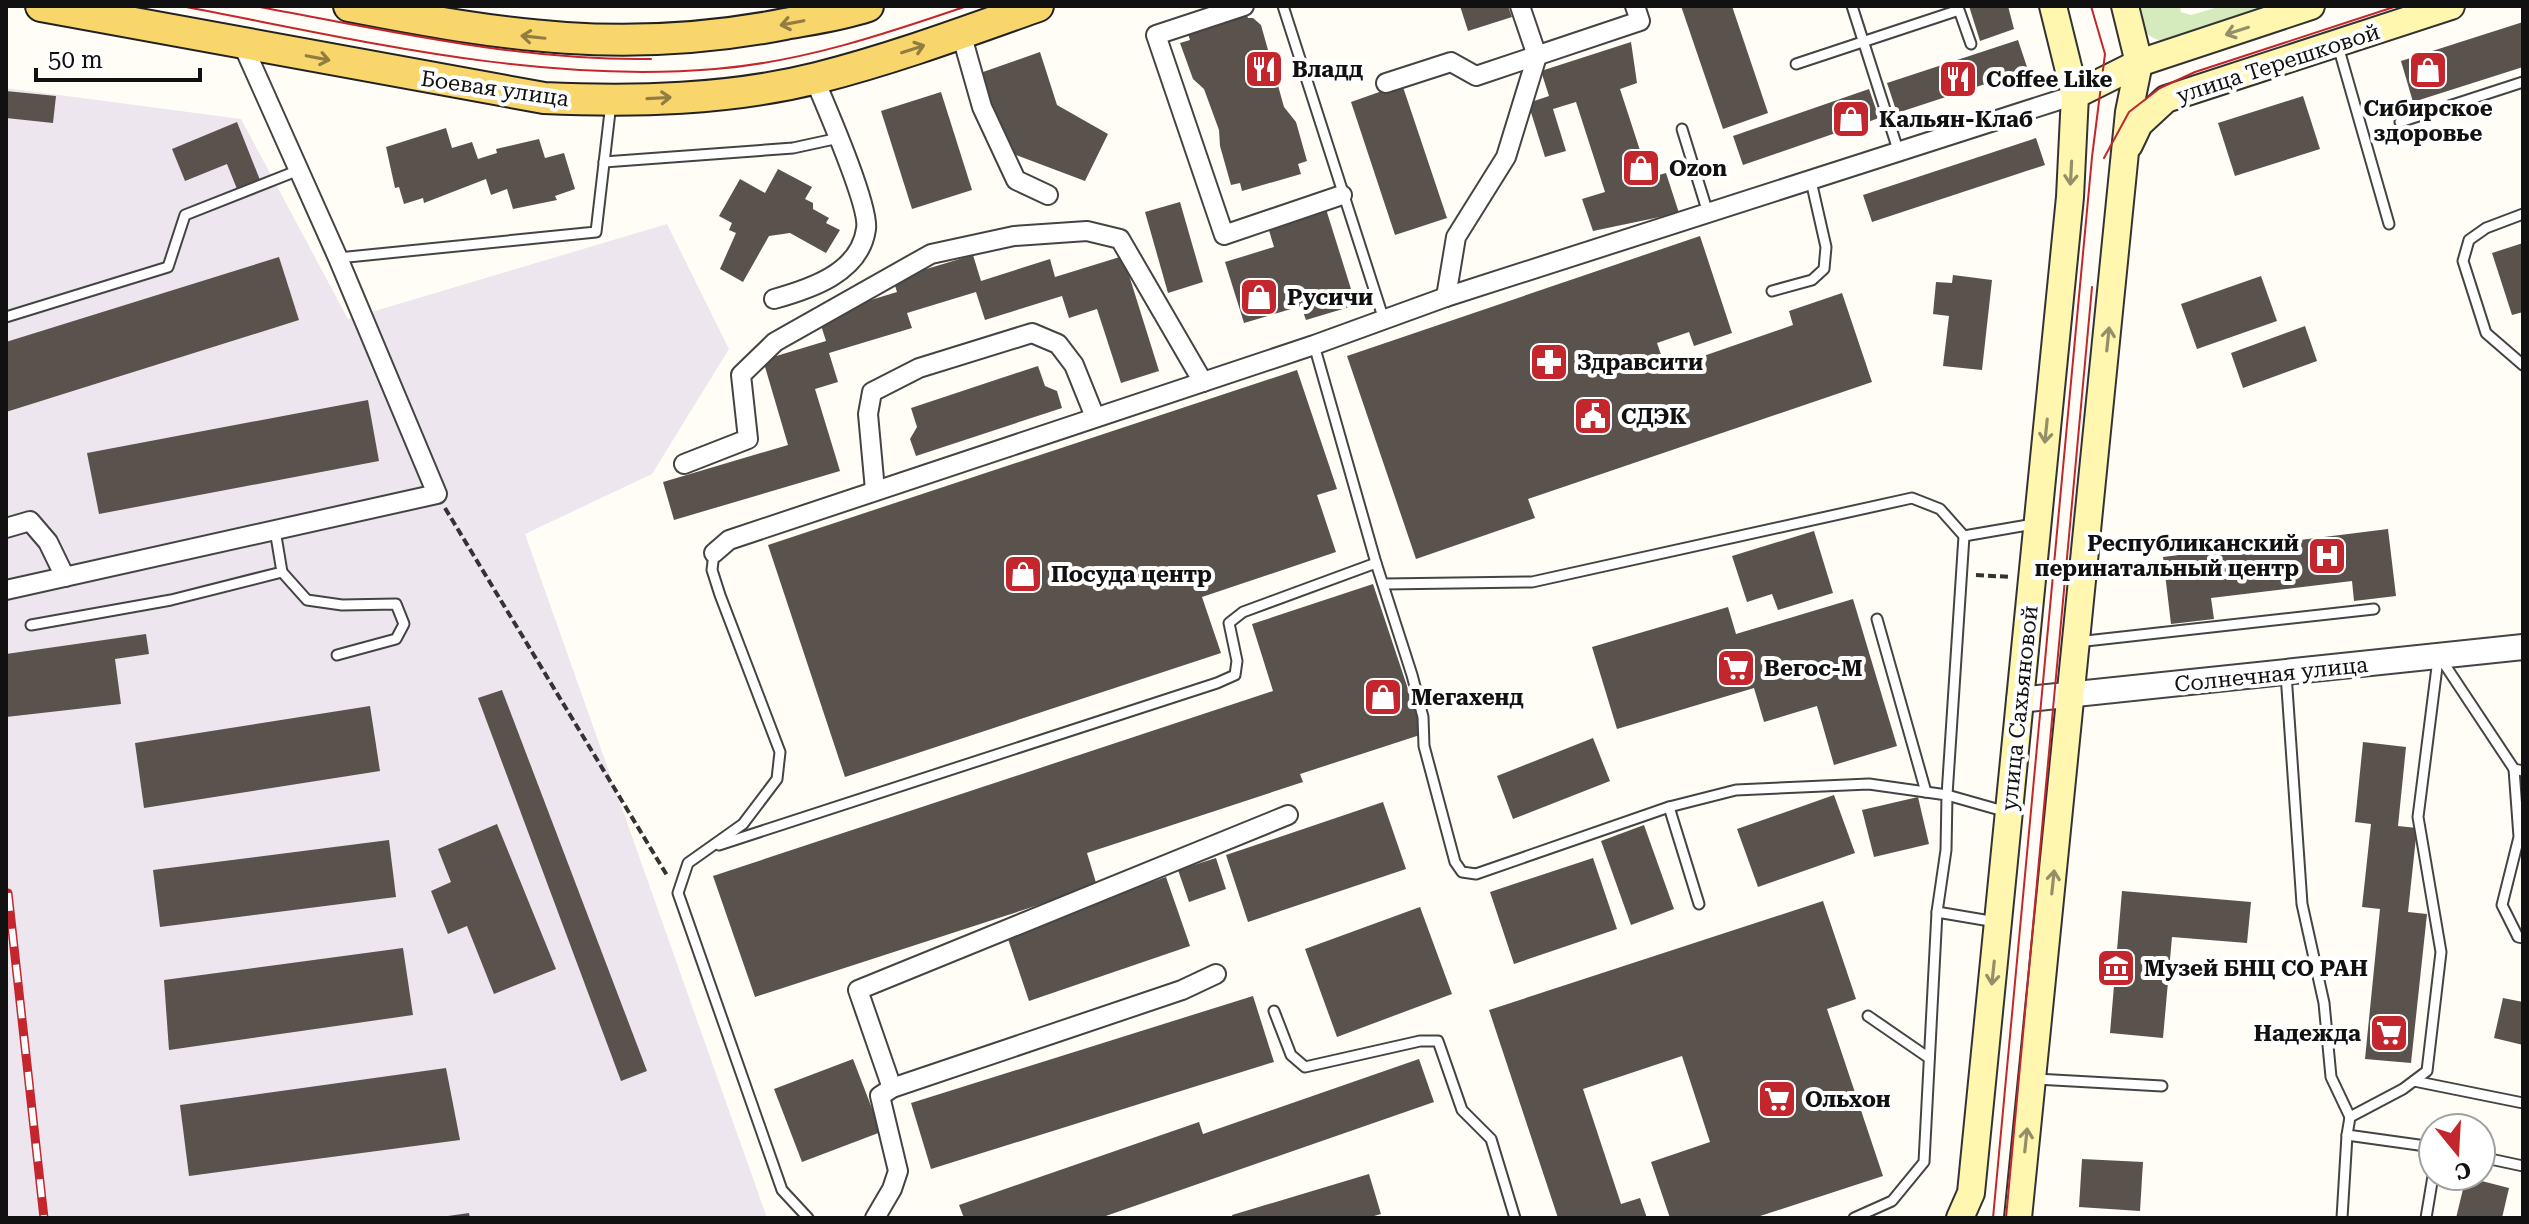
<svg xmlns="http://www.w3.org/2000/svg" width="2529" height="1224" font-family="'Roboto Serif',serif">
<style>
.industrial{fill:#eee6ef}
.green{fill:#d5ebbd}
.building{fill:#5a524d}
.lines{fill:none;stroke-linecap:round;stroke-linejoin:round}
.service-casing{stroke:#444;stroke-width:13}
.minor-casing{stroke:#444;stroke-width:22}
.tertiary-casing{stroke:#444;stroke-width:28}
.secondary-casing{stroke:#333;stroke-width:30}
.primary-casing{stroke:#222;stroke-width:34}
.path{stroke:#333;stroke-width:4;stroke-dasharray:8 4;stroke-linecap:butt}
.service{stroke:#fff;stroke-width:9}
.minor{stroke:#fff;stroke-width:18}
.tertiary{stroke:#fff;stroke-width:24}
.secondary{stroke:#fff6b0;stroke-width:26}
.primary{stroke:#f9d66b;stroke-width:30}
.tram{stroke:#c4262e;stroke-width:2}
.rail-casing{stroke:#c4262e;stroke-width:9}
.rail{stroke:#fff;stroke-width:6;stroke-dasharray:18;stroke-linecap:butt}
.oneway{stroke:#917d42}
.oneway2{stroke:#948f68}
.labels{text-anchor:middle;stroke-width:8;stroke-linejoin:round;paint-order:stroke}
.street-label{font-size:22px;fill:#111;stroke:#fff}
.poi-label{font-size:22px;font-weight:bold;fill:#111;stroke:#fff;text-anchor:start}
</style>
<rect width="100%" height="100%" fill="#fffdf5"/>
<polygon class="industrial" points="6,88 241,119 348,319 667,224 729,349 652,474 525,534 767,1218 6,1218"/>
<path class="green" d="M2140,6H2180L2181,12L2191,15L2222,6H2273L2163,41C2143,37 2141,25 2140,6Z"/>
<g class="building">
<polygon points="1460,6 1508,6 1512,17 1468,31"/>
<polygon points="1681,6 1732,6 1768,113 1723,129"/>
<polygon points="1969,6 2008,6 2014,29 1980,41"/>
<polygon points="1245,11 1248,18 1253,18 1261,25 1284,107 1296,122 1307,161 1298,164 1301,174 1242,191 1240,183 1231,185 1220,146 1219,130 1204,89 1193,79 1180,43 1190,40 1187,31"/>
<polygon points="2523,22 2523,67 2413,102 2401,61"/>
<polygon points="2018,40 2028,70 1897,113 1887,83"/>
<polygon points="1631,42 1637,83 1620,89 1649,178 1666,173 1679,213 1593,231 1582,199 1605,192 1576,102 1553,109 1566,151 1545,157 1528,103 1549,96 1541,71"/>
<polygon points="1040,52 1057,105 1108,134 1085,181 1003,150 983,72"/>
<polygon points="1402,84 1447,218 1395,235 1351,102"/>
<polygon points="1869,89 1879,118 1743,165 1733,136"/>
<polygon points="6,91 56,96 53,123 6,118"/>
<polygon points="941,92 972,190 912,209 881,111"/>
<polygon points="2303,96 2320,149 2235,176 2218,123"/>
<polygon points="237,122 260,180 237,189 227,164 185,181 172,149"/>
<polygon points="446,128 452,148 472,142 478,159 497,153 496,149 539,139 545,158 564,153 575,189 555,196 557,200 513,209 507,189 491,195 486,179 424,203 423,198 404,204 399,187 395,188 386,147"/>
<polygon points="2036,138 2045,165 1872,222 1863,195"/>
<polygon points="778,169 812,187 805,199 813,203 813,209 829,218 826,223 840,230 826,253 790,233 769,236 743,282 720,269 736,233 729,230 732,223 719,216 740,179 765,193"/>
<polygon points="1180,202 1203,282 1168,293 1145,212"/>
<polygon points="1326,209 1356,305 1306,320 1301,306 1244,323 1225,262 1274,247 1268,227"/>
<polygon points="1700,236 1732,333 1694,346 1689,332 1657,343 1666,369 1793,325 1789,311 1842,293 1872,382 1528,499 1535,518 1416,559 1347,356"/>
<polygon points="2523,243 2523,312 2512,315 2492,253"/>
<polygon points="973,255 981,281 1050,259 1055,277 1123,256 1159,371 1121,383 1097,309 1069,318 1062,296 985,320 976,292 907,313 912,328 829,353 838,382 815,389 840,471 674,520 663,482 788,445 763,360 826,341 818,316 897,292 893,279"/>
<polygon points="279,257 299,320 6,412 6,342"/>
<polygon points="1953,275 1992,280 1982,370 1943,366 1949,316 1933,314 1936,282 1952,283"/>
<polygon points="2261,276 2277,321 2197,349 2181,304"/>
<polygon points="2305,326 2317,361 2243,388 2231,353"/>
<polygon points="1038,366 1045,386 1057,391 1062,408 916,456 910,439 917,427 911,408"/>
<polygon points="1297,370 1337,489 1317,495 1336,552 1202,597 1221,653 845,777 768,545"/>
<polygon points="368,400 379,461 99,514 87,453"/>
<polygon points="2388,529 2396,596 2354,601 2352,581 2211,598 2214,619 2171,624 2163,557"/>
<polygon points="1814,531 1833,593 1778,610 1772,594 1747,602 1732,556"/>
<polygon points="1373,584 1423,734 1300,774 1303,782 1087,853 1097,886 755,997 713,876 1273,691 1252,624"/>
<polygon points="1853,599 1897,746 1834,765 1817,706 1764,722 1754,688 1617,729 1592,647 1728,607 1736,634"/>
<polygon points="146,634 149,654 115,659 121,704 6,717 6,654"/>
<polygon points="502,690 647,1071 621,1081 478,698"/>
<polygon points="370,706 380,771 144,808 135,743"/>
<polygon points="1593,738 1610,781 1513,819 1497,776"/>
<polygon points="2363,742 2406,747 2398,826 2417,828 2408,912 2427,914 2411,1063 2365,1059 2380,909 2362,907 2371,824 2355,822"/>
<polygon points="1834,795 1855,853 1758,887 1737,829"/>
<polygon points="1918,797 1929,844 1874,857 1862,810"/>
<polygon points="1383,802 1406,869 1248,922 1226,855"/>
<polygon points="497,824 556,969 494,994 467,926 448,934 431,891 451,882 438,849"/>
<polygon points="1644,825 1674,909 1631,925 1601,841"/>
<polygon points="389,840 396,897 160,927 153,870"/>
<polygon points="1216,858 1226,889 1189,902 1178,870"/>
<polygon points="1593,858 1617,929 1514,964 1490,892"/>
<polygon points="1166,877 1190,946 1029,1001 1006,933"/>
<polygon points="2122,891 2251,902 2247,943 2172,937 2163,1038 2110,1033"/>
<polygon points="1823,901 1856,999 1827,1009 1883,1176 1754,1218 1670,1218 1651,1162 1710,1142 1682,1056 1583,1089 1621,1204 1640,1198 1647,1218 1558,1218 1489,1010"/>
<polygon points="1420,907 1452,994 1337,1037 1305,949"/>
<polygon points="403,948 413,1015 169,1050 164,980"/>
<polygon points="1253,996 1274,1062 931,1169 911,1103"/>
<polygon points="2503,998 2523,1002 2523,1045 2494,1038"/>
<polygon points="853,1059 881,1132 802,1162 774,1089"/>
<polygon points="1419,1059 1434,1102 1100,1218 964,1218 959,1205 1199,1122 1203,1134"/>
<polygon points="446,1068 460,1140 189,1176 180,1105"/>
<polygon points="2082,1159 2143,1162 2140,1211 2079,1207"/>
<polygon points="1369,1174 1381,1214 1367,1218 1233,1218 1232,1215"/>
<polygon points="2466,1177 2509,1188 2502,1218 2456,1218"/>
<polygon points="469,1213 470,1218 448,1218 448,1216"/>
</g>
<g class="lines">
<g class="service-casing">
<g id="service">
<polyline points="1283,6 1384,320"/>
<polyline points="1852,6 1899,153"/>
<polyline points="2338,46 2389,224"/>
<polyline points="1796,64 1959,10 1971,44"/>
<polyline points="2400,122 2523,82"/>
<polyline points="1682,129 1708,213"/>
<polyline points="604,162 793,148 839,138"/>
<polyline points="2523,214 2486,228 2469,240 2463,261 2486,333 2523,365"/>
<polyline points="338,258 596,232 611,103"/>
<polyline points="1772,291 1812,280 1824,269 1826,247 1811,181"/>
<polyline points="6,317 168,267 185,215 299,170"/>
<polyline points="1964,536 2034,524"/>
<polyline points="714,553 712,570 720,595 780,752 777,779 743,824 688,863 678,893 782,1190 808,1218"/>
<polyline points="1376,563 1412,675 1423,717 1424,746 1455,862 1462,872 1476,874 1669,807 1736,790 1869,784 1947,795 1946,850 1937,912 1924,1162 1892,1201 1854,1218"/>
<polyline points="282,572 307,600 342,605 396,604 404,624 396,639 337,655"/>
<polyline points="1384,584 1532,582 1912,498 1940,509 1964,536 1947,795 2007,812"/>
<polyline points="1877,619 1926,792"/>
<polyline points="31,625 171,600 282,572 275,530"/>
<polyline points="2077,642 2374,609"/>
<polyline points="2441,659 2514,769 2523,771"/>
<polyline points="2286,674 2302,904 2324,1003 2331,1077 2350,1117 2403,1089 2427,1071 2441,952 2418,817 2438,659"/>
<polyline points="2514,769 2519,837 2502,905 2518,937 2523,938"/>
<polyline points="1669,807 1699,904"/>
<polyline points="719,845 1217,683 1235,675 1237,661 1229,623 1243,612 1376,563 1314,345"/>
<polyline points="1937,912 1996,922"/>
<polyline points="1274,1011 1291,1055 1305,1067 1420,1041 1438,1041 1462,1110 1491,1139 1515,1218"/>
<polyline points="1868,1016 1929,1058"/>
<polyline points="2036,1079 2162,1086"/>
<polyline points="2414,1081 2523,1103"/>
<polyline points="2350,1117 2347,1135 2433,1147"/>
<polyline points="2481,1157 2523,1166"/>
<polyline points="2342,1218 2347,1135"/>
<polyline points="2426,1218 2433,1176"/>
</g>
</g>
<g class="minor-casing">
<g id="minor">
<polyline points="1244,6 1156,35 1224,235 1342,195"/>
<polyline points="961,33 982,107 1016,180 1048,195"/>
<polyline points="1386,83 1451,62 1476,76 1640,21 1635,6"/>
<polyline points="1446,297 1456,237 1506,157 1537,56 1520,6"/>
<path d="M774,299C810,289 860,273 866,229C870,207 825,104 814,78"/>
<polyline points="684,464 748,439 741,375 775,342 931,254 1014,236 1087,231 1120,239 1203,382"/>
<polyline points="875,490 868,414 872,392 919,368 1032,333 1058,344 1074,365 1095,417"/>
<polyline points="6,528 30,521 48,542 65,577"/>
<polyline points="714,553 729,540 1314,345 1446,297 2075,95"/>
<polyline points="6,590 437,494 338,258 242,43"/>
<polyline points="892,1088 858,990 1288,815"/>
<polyline points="875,1218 892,1189 898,1171 880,1096 892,1088 1182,990 1216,974"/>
</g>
</g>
<g class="tertiary-casing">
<polyline id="tertiary" points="2019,700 2523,647"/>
</g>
<g class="secondary-casing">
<g id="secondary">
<polyline points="2075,95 2139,63 2311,6"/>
<polyline points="2129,145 2139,124 2166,99 2451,6"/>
<polyline points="1960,1218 1971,1193 2070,197 2075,95 2053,6"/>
<polyline points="2018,1218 2129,112 2139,63 2125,6"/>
</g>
</g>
<g class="primary-casing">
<g id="primary">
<path d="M41,6L544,98C635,102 729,100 817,78C892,59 965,32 1038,6"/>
<path d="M349,6C504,36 627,55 785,24C812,19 841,15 868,6"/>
</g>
</g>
<g class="path">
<polyline points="445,508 668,877"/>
<polyline points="1976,575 2011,577"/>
</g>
<use href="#service" class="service"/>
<use href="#minor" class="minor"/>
<use href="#tertiary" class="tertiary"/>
<use href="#secondary" class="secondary"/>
<use href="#primary" class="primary"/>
<g class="tram">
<path d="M181,6C356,39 535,84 715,69C802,62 885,34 967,6"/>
<path d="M254,6C385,30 517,61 651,59"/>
<polyline points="2104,158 2129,112 2160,88 2195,72 2397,6"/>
<polyline points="1993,1218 2092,157 2105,54 2091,6"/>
<polyline points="2006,1218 2092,287"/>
</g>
<g class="rail-casing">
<polyline id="rail" points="8,893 44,1218"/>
</g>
<use href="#rail" class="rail"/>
</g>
<defs><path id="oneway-shaft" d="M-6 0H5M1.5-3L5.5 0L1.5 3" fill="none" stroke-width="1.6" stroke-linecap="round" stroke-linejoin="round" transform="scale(2)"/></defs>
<g class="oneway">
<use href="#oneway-shaft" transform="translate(792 23) rotate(169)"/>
<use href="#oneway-shaft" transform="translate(533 37) rotate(-174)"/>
<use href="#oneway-shaft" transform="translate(913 49) rotate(-18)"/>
<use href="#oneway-shaft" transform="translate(318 58) rotate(11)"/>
<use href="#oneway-shaft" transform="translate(659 98) rotate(-3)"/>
</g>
<g class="oneway2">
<use href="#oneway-shaft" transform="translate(2237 31) rotate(162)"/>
<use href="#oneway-shaft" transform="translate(2071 173) rotate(93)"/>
<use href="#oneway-shaft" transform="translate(2108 339) rotate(-84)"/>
<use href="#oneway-shaft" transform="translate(2046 431) rotate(96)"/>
<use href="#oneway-shaft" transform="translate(2053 882) rotate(-84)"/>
<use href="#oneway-shaft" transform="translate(1993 973) rotate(96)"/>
<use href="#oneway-shaft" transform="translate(2026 1140) rotate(-84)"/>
</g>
<defs>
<g id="restaurant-square" transform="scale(2)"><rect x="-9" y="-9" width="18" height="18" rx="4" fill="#c4262e" stroke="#fff"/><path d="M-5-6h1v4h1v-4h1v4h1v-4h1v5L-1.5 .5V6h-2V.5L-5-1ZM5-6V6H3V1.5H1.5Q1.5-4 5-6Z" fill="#fff"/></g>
<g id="shop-square" transform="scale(2)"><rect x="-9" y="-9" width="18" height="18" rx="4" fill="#c4262e" stroke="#fff"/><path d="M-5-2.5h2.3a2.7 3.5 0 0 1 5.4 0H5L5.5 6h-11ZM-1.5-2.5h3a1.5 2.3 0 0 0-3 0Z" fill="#fff"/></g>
<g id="pharmacy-square" transform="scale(2)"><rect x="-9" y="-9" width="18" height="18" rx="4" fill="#c4262e" stroke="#fff"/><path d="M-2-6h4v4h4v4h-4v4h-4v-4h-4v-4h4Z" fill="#fff"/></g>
<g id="civic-square" transform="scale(2)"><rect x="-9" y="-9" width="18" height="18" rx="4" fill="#c4262e" stroke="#fff"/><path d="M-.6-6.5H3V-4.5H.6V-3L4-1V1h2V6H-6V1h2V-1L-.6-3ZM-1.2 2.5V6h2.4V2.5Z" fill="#fff"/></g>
<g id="hospital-square" transform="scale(2)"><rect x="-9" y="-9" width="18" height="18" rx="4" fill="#c4262e" stroke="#fff"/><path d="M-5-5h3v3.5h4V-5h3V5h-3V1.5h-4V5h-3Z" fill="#fff"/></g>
<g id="supermarket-square" transform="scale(2)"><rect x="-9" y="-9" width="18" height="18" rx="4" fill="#c4262e" stroke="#fff"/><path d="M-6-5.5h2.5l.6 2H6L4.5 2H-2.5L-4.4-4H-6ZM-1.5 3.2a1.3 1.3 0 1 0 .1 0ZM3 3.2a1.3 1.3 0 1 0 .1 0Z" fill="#fff"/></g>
<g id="museum-square" transform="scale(2)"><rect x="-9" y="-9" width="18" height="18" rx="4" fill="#c4262e" stroke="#fff"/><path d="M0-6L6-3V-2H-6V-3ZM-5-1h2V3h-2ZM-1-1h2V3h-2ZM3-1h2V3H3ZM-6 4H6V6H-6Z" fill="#fff"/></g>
</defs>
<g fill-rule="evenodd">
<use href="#restaurant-square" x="1264" y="69"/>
<use href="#shop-square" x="2428" y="70"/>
<use href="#restaurant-square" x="1958" y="79"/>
<use href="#shop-square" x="1851" y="119"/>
<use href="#shop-square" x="1641" y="168"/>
<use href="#shop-square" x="1259" y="297"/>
<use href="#pharmacy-square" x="1549" y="362"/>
<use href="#civic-square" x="1593" y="416"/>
<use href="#hospital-square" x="2327" y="556"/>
<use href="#shop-square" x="1023" y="574"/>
<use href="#supermarket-square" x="1736" y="668"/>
<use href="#shop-square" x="1383" y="697"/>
<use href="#museum-square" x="2116" y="968"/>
<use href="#supermarket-square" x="2389" y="1033"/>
<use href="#supermarket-square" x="1777" y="1099"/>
</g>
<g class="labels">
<g class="street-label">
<text transform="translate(2278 63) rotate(-18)" y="8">улица Терешковой</text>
<text transform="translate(495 88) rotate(8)" y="8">Боевая улица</text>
<text transform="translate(2271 674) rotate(-6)" y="8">Солнечная улица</text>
<text transform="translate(2019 708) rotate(-84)" y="8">улица Сахьяновой</text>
</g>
<g class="poi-label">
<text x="1292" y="77">Владд</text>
<text x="1986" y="87">Coffee Like</text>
<text x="2428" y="116" text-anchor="middle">Сибирское<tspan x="2428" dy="25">здоровье</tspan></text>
<text x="1879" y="127">Кальян-Клаб</text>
<text x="1669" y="176">Ozon</text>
<text x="1287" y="305">Русичи</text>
<text x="1577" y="370">Здравсити</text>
<text x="1621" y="424">СДЭК</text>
<text x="2299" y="551" text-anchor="end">Республиканский<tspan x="2299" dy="25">перинатальный центр</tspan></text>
<text x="1051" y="582">Посуда центр</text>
<text x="1764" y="676">Вегос-М</text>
<text x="1411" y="705">Мегахенд</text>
<text x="2144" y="976">Музей БНЦ СО РАН</text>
<text x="2361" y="1041" text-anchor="end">Надежда</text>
<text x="1805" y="1107">Ольхон</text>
</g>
</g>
<rect width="2529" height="1224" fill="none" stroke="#111111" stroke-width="16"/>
<g transform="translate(2457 1152) rotate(162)"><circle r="38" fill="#ffffff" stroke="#a0a0a0" stroke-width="2"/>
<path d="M0-6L14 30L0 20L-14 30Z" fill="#c4262e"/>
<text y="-12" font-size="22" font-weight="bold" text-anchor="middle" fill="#111111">С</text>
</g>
<path d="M36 68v12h164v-12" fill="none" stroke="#111111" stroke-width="4"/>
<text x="48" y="68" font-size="24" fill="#111111" stroke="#ffffff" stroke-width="6" paint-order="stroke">50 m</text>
</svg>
